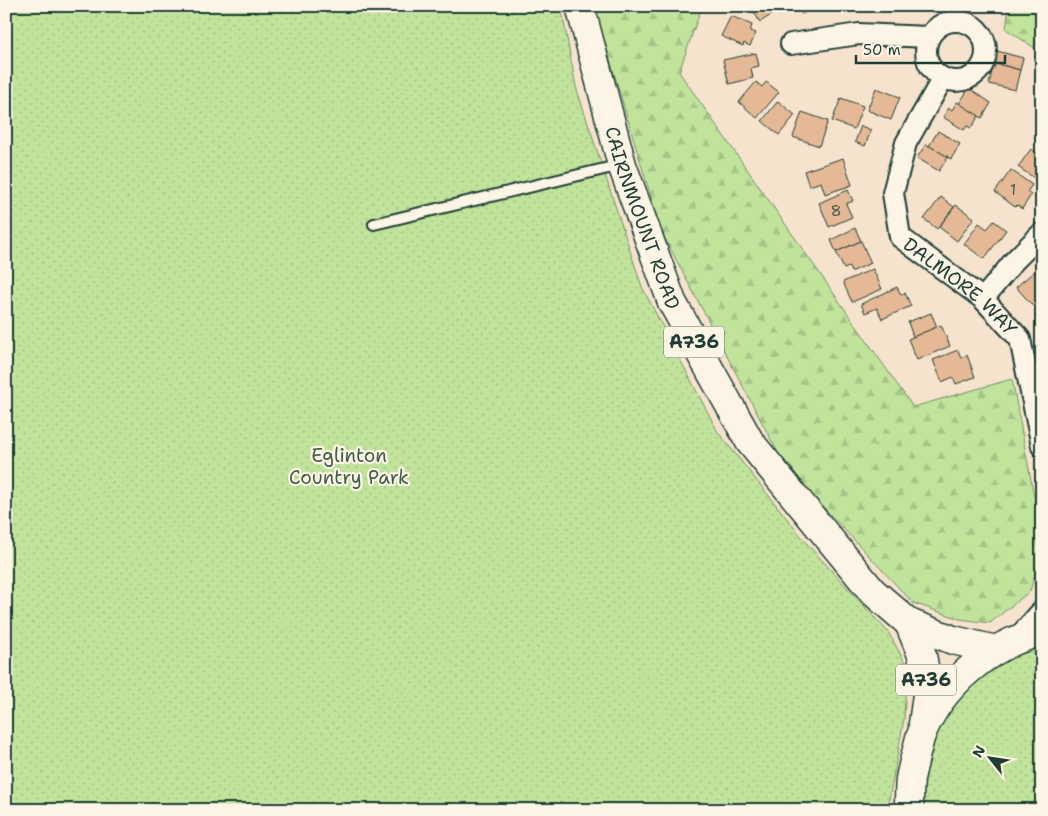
<svg xmlns="http://www.w3.org/2000/svg" width="1048" height="816" font-family="'Shantell Sans',sans-serif">
<style>
.grass{fill:url(#grass-dots);stroke:#709068}
.forest{fill:url(#forest-firs);stroke:#709068}
.building{fill:#e5b995;stroke:#1f3d34}
.lines{fill:none;stroke-linecap:round;stroke-linejoin:round}
.lane-casing{stroke:#1f3d34;stroke-width:14}
.street-casing{stroke:#1f3d34;stroke-width:24}
.primary-casing{stroke:#1f3d34;stroke-width:31}
.lane{stroke:#fcf5e5;stroke-width:10}
.street{stroke:#fcf5e5;stroke-width:20}
.primary{stroke:#fcf5e5;stroke-width:28}
.labels{text-anchor:middle;stroke-width:4.5;stroke-linejoin:round;paint-order:stroke}
.number-label{font-size:16px;fill:#505c4c}
.shield{fill:#fcf5e5;stroke:#617469;stroke-width:1}
.shield-label{font-size:18px;font-weight:bold;fill:#1f3d34}
.street-label{font-size:19px;fill:#1f3d34;stroke:#fcf5e5}
.park-label{font-size:19px;fill:#405e49;stroke:#fcf5e5}
</style>
<defs>
<pattern id="grass-dots" width="8" height="8" patternUnits="userSpaceOnUse" patternTransform="scale(1.25)"><rect width="8" height="8" fill="#c2e39c"/><path d="M2 2h.1M6 6h.1" fill="none" stroke="#a6c487" stroke-width="1.8" stroke-linecap="round"/></pattern>
<pattern id="forest-firs" width="22" height="20" patternUnits="userSpaceOnUse" patternTransform="scale(1.25)"><rect width="22" height="20" fill="#c2e39c"/><path d="M5 1l3.5 6h-7zM16 11l3.5 6h-7z" fill="#a6c487"/></pattern>
</defs>
<rect width="100%" height="100%" fill="#f5e3cd"/>
<filter id="ink" filterUnits="userSpaceOnUse"><feTurbulence type="fractalNoise" baseFrequency=".02" numOctaves="2"/><feDisplacementMap in="SourceGraphic" scale="10" xChannelSelector="R" yChannelSelector="G"/><feConvolveMatrix kernelMatrix="1 2 1 2 8 2 1 2 1" color-interpolation-filters="sRGB"/></filter>
<g filter="url(#ink)">
<g class="grass">
<polygon points="6,6 561,6 576,87 642,287 718,432 808,545 888,632 907,666 904,719 888,805 886,810 6,810"/>
<polygon points="1042,645 1042,810 922,810 927,763 940,725 958,700 982,675 1014,656"/>
</g>
<g class="forest">
<polygon points="594,6 702,6 679,72 913,407 1012,379 1042,539 1042,552 1030,591 990,623 960,619 913,603 785,466 661,231"/>
<polygon points="1009,6 1042,6 1042,53 1006,29"/>
</g>
<g class="building">
<polygon points="750,6 783,6 784,7 760,22"/>
<polygon points="799,6 818,6 819,9 801,14"/>
<polygon points="731,16 752,25 750,31 756,33 750,46 744,43 743,46 721,36"/>
<polygon points="997,51 1023,58 1020,70 994,63"/>
<polygon points="756,53 759,66 751,68 753,78 729,84 723,60"/>
<polygon points="994,63 1020,70 1015,90 989,84"/>
<polygon points="756,82 762,87 766,82 779,92 757,118 739,102"/>
<polygon points="876,88 900,97 891,120 867,110"/>
<polygon points="969,88 991,103 982,118 959,104"/>
<polygon points="841,98 863,106 854,129 832,121"/>
<polygon points="778,101 795,115 779,135 762,121"/>
<polygon points="957,102 979,116 971,128 967,126 964,130 943,117 949,108 952,110"/>
<polygon points="802,112 828,121 819,146 793,137"/>
<polygon points="861,126 871,130 865,146 855,142"/>
<polygon points="938,131 960,144 951,159 929,146"/>
<polygon points="926,144 948,157 939,171 917,158"/>
<polygon points="1031,149 1042,156 1042,177 1039,181 1018,167"/>
<polygon points="843,158 852,185 825,194 821,182 809,186 804,171"/>
<polygon points="1011,170 1032,185 1027,192 1031,195 1022,209 1017,205 1015,207 995,192"/>
<polygon points="848,190 853,201 846,204 852,217 829,227 819,203"/>
<polygon points="941,197 954,207 937,229 924,219"/>
<polygon points="956,205 974,218 957,241 939,227"/>
<polygon points="994,221 1006,230 984,259 964,244 979,223 987,229"/>
<polygon points="855,228 861,241 836,252 831,240"/>
<polygon points="861,241 871,263 851,272 849,267 844,269 836,252"/>
<polygon points="873,269 882,289 852,302 843,282"/>
<polygon points="1035,271 1042,279 1042,299 1033,306 1016,287"/>
<polygon points="897,287 901,295 905,293 911,306 882,319 877,308 865,313 861,304"/>
<polygon points="1042,310 1042,323 1035,316"/>
<polygon points="931,313 937,327 913,337 908,322"/>
<polygon points="941,325 950,346 917,360 908,339"/>
<polygon points="958,350 961,358 967,355 975,377 956,384 953,377 942,382 933,360"/>
</g>
<g class="lines">
<g class="lane-casing">
<polyline id="lane" points="374,224 621,165"/>
</g>
<g class="street-casing">
<g id="street">
<circle cx="956" cy="51" r="30"/>
<polyline points="791,44 859,34 929,37"/>
<path id="s1" d="M943,78L906,143L893,193L900,237L983,299L1020,339L1042,446"/>
<polyline points="983,299 1014,261 1042,233"/>
<polyline points="1016,640 1042,611"/>
</g>
</g>
<g class="primary-casing">
<g id="primary">
<path id="s2" d="M580,6L622,165L672,302L750,442L872,591L909,623L953,640L996,650"/>
<polyline points="909,623 922,655 928,688 923,724"/>
<path d="M909,810C909,800 909,789 910,779C912,768 917,750 920,738C938,688 990,643 1042,632"/>
</g>
</g>
<use href="#lane" class="lane"/>
<use href="#street" class="street"/>
<use href="#primary" class="primary"/>
</g>
</g>
<g class="labels">
<g class="number-label">
<text x="1013" y="195">1</text>
<text x="836" y="216">8</text>
</g>
<g class="shield">
<rect x="664" y="326.5" width="60" height="31" rx="4"/>
<rect x="896" y="664.5" width="60" height="31" rx="4"/>
</g>
<g class="shield-label">
<text x="694" y="348">A736</text>
<text x="926" y="686">A736</text>
</g>
<g class="street-label">
<text dy="7" stroke="none"><textPath href="#s2" startOffset="221">CAIRNMOUNT ROAD</textPath></text>
<text dy="7" stroke="none"><textPath href="#s1" startOffset="249">DALMORE WAY</textPath></text>
</g>
<g class="park-label">
<text x="349" y="462">Eglinton<tspan x="349" dy="22">Country Park</tspan></text>
</g>
</g>
<rect width="1048" height="816" fill="none" stroke="#fcf5e5" stroke-width="25"/>
<rect x="12" y="12" width="1023" height="791" fill="none" stroke="#1f3d34" stroke-width="2" filter="url(#ink)"/>
<g transform="translate(990 758) rotate(300)" stroke="#fcf5e5" stroke-width="4" paint-order="stroke">
<path d="M0-4L9 19L0 12L-9 19Z" fill="#1f3d34"/>
<text y="-8" font-size="14" font-weight="bold" text-anchor="middle" fill="#1f3d34">N</text>
</g>
<path d="M856 55v8h149v-8" fill="none" stroke="#1f3d34" stroke-width="2.5"/>
<text x="863" y="55" font-size="15" fill="#1f3d34" stroke="#fcf5e5" stroke-width="4" paint-order="stroke">50 m</text>
</svg>
